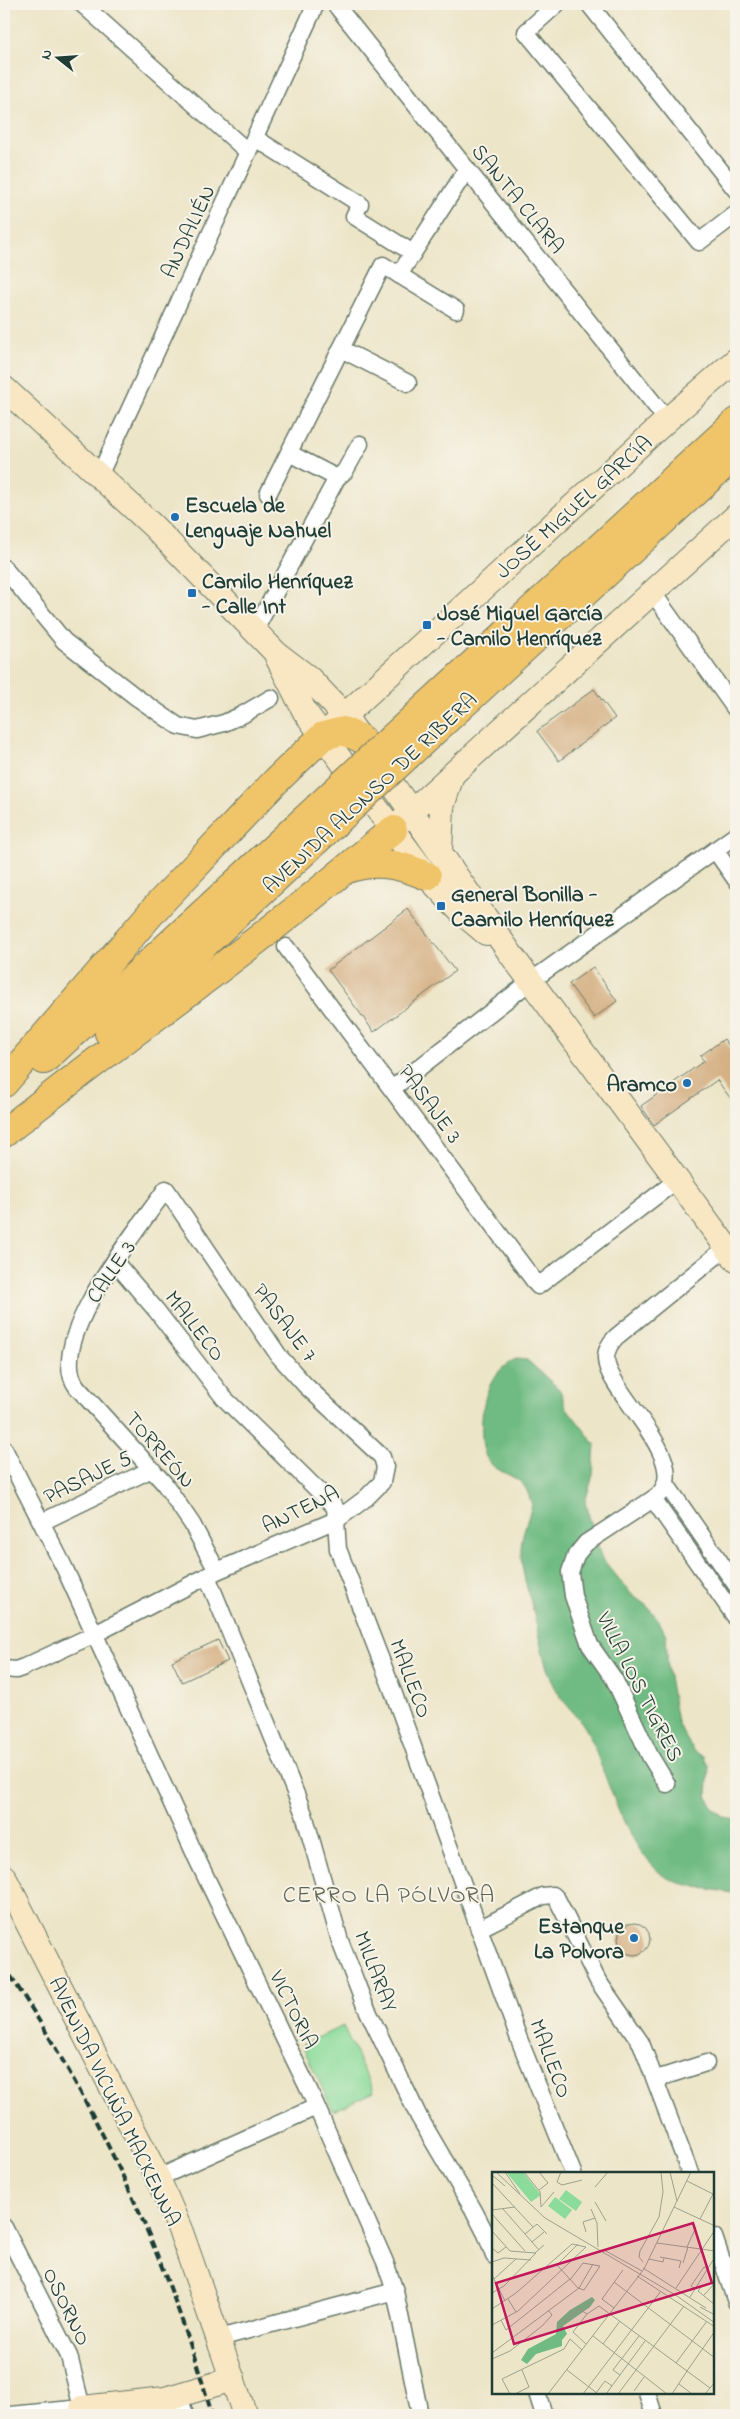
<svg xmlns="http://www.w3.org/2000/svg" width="740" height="2419" font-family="'Indie Flower',sans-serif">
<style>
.green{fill:#8bdb9b;stroke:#558c68}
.forest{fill:#70bb83;stroke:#487c5c}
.building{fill:#d5b185}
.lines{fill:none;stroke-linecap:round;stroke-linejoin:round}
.street-casing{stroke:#677868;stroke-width:19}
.secondary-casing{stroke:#677868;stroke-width:26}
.highway-casing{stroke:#677868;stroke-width:30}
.street{stroke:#fff;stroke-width:16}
.secondary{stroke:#f9e7c3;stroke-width:24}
.highway{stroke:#f0c469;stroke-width:28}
.rail{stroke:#1f3d34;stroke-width:4;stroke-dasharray:8 4;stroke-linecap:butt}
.highway-bridge-casing{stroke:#677868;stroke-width:30;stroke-linecap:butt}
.highway-bridge{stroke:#f0c469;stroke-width:28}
.poi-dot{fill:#1f6fb2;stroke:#f7f3e8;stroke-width:2}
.labels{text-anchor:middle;stroke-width:4;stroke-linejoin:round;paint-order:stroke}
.street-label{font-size:22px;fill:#1f3d34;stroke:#f7f3e8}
.poi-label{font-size:22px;font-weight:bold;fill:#1f3d34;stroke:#f7f3e8;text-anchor:start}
.neighbourhood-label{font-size:24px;letter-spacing:1px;fill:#5f6650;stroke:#f7f3e8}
.inset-road{fill:none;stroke:#9ba28d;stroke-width:1}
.view{fill:#c2185b;fill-opacity:0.15;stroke:#c2185b;stroke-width:2.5}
.inset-edge{fill:none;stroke:#1f3d34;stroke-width:2.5}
</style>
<rect width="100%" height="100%" fill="#f7f3e8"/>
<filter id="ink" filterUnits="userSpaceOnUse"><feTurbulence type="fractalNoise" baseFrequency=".02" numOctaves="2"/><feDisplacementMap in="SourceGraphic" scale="10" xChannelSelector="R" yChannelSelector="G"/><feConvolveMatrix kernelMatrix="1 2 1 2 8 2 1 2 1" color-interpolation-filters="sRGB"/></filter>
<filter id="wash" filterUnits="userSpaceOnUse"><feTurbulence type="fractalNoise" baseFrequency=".0096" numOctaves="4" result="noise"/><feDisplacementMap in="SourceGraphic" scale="20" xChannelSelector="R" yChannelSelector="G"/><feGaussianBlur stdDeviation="1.12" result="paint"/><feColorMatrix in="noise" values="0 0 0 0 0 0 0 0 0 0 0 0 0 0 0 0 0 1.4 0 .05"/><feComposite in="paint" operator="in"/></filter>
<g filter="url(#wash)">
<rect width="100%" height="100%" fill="#ede5c8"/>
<polygon class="green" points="343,2026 374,2092 333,2111 302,2045"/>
<path class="forest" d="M516,1359L527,1360L560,1390L566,1407L595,1444L593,1475L585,1502L601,1557L632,1595L647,1606L658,1619L666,1635L668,1671L677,1722L694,1752L703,1756L709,1766L707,1795L713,1809L724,1817L736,1819V1894C717,1889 675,1887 660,1873C623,1840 608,1778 588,1733C582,1720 569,1709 561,1697C545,1674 541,1645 535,1619C530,1595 520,1572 521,1548C522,1532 528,1520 532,1505C530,1499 528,1492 525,1487C518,1476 499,1473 490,1463C485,1458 482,1445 482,1438C480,1408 486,1373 516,1359Z"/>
<g id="blocks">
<g class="building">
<polygon points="594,689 615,718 559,761 537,731"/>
<polygon points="408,909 455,971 374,1032 328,970"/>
<polygon points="593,967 617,1001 594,1018 569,984"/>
<polygon points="724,1039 736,1056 736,1106 717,1080 654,1125 641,1106 704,1061 700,1056"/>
<polygon points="218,1640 228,1661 182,1682 172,1661"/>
<circle cx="634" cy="1939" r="16"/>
</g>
</g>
</g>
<g filter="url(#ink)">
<use href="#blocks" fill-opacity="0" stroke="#677868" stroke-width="1"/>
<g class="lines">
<g class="street-casing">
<g id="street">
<polyline points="82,4 248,152"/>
<polyline points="335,4 667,420"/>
<polyline points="557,4 526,32 699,242 736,214"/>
<polyline points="589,4 736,190"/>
<polyline points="255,138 360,204 354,216 413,253"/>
<polyline points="399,275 467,169"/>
<polyline points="341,349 408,383"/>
<polyline points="99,476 316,4"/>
<polyline points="337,478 345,471 360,444"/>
<polyline points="268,494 383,265 456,310"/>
<polyline points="4,568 64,641 136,697 178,726 197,730 224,723 242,715 271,698"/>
<polyline points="653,593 736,710"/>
<polyline points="255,630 337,478 289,453"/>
<polyline points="715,850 736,880"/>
<polyline points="286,947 538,1286 677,1180"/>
<polyline points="393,1088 531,981 736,835"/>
<path d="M727,1247L616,1337C608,1345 604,1354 607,1365C614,1397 699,1469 653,1499L736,1618"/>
<polyline points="115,1262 156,1310 224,1398 335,1507 338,1549 391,1686 519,2039 573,2173"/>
<polyline points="4,1449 64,1567 198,1861 310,2092 385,2262 395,2291 420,2415"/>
<polyline points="666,1484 736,1585"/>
<polyline points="653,1499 586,1543 576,1555 570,1572 573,1596 590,1645 614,1679 650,1756 667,1784"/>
<polyline points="42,1522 152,1469"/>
<polyline points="207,1576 304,1814 340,1941 364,2003 419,2117 473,2209 486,2234 494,2256"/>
<path d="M4,1669L16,1670L24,1667L93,1635L217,1571L338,1519L366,1498L382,1482L385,1467L382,1457L305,1385L279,1356L166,1189C140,1227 43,1342 77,1387L164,1483L192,1524L217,1571"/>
<polyline points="479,1929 543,1896 553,1895 557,1899 598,1981 641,2043 690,2173"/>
<polyline points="656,2079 706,2063"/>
<polyline points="158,2178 316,2107"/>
<polyline points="4,2227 69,2356 82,2408 11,2415"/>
<polyline points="714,2237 736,2302"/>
<polyline points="219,2338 395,2291"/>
<polyline points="537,2393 544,2415"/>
<polyline points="647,2393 654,2415"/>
<polyline points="179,2395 185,2415"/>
</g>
</g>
<g class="secondary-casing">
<g id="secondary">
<polyline points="4,388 153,526 276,653 309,678 344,715 510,953 736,1260"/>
<polyline points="277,657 305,712 427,876 461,912 486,933"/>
<polyline points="332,727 667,420 736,360"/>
<polyline points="401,821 736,516"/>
<polyline points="440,852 442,807 451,778"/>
<polyline points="4,1877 158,2178 181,2232 245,2415"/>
<polyline points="83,2415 82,2408 165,2399 233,2379"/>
</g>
</g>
<g class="highway-casing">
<g id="highway">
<polyline points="391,739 736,422"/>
<polyline points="408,755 736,454"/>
<path d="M347,869C376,859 399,864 427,876"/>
<polyline points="109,1033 333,825"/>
<polyline points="44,1060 317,808"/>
<polyline points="4,1083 159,904 276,781 323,736 343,731 360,738"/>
<path d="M4,1133C97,1058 196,989 290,914C325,887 358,858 393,830"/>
</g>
</g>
<use href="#street" class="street"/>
<use href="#secondary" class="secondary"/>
<use href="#highway" class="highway"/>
<path class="rail" d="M4,1966C96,2103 167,2256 212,2415"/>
<g class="highway-bridge-casing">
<g id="highway-bridge">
<polyline points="317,808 391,739"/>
<polyline points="333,825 408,755"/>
</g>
</g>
<use href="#highway-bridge" class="highway-bridge"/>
</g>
</g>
<g class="poi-dot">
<circle cx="175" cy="517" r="5"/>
<rect x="187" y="588" width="10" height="10" rx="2.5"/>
<rect x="422" y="620" width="10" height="10" rx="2.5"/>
<rect x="436" y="901" width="10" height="10" rx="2.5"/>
<circle cx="687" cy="1083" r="5"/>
<circle cx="634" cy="1938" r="5"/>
</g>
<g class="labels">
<g class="street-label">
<text transform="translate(519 198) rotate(51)" y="8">SANTA CLARA</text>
<text transform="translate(187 231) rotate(-65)" y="8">ANDALIÉN</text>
<text transform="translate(573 506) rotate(-42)" y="8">JOSÉ MIGUEL GARCÍA</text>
<text transform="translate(369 792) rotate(-43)" y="8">AVENIDA ALONSO DE RIBERA</text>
<text transform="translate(431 1103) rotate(54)" y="8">PASAJE 3</text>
<text transform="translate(110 1271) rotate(-56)" y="8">CALLE 3</text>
<text transform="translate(286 1322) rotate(53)" y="8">PASAJE 7</text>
<text transform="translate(196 1325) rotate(52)" y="8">MALLECO</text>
<text transform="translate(161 1449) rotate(49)" y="8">TORREÓN</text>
<text transform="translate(87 1476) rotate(-26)" y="8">PASAJE 5</text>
<text transform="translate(300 1508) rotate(-26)" y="8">ANTENA</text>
<text transform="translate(412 1678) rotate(69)" y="8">MALLECO</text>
<text transform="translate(641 1686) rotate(63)" y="8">VILLA LOS TIGRES</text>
<text transform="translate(377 1971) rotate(69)" y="8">MILLARAY</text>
<text transform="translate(295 2009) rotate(64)" y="8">VICTORIA</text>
<text transform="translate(552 2058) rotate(69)" y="8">MALLECO</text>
<text transform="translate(116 2101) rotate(64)" y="8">AVENIDA VICUÑA MACKENNA</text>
<text transform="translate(68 2306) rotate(64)" y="8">OSORNO</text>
</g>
<g class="poi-label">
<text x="185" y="512">Escuela de<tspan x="185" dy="25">Lenguaje Nahuel</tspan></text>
<text x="202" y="588">Camilo Henríquez<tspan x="202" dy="25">- Calle Int</tspan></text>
<text x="437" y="620">José Miguel García<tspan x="437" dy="25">- Camilo Henríquez</tspan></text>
<text x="451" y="901">General Bonilla -<tspan x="451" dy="25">Caamilo Henríquez</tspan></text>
<text x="677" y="1091" text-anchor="end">Aramco</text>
<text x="624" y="1933" text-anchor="end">Estanque<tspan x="624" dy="25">La Polvora</tspan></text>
</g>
<g class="neighbourhood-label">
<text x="389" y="1902">CERRO LA PÓLVORA</text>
</g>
</g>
<g transform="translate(492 2172)">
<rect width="222" height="222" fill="#ede5c8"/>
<path d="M14,0H31L49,23L39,30ZM74,18L90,30L84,39L67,27ZM63,25L80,38L73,47L56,34Z" fill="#8bdb9b"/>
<path d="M100,125L103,128L98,135L71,154L75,162L70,168V174L44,182L35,192L29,188L36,177L64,162L65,150L78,138Z" fill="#70bb83"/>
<path class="inset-road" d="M4,0L53,46L185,124L223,151M13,0L28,22M32,0L48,20L49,35L62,20M47,0L56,11L47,18M69,0L65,10L70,13L90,8M178,0L185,29M0,3L13,14M195,9L223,23M0,11L41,55M103,15L116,0M103,30L114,49M182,35L223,54M11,37L47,78M99,37L105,51L106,75M0,38L23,35M0,42L33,79M208,47L221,22M0,59L18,79L43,81L52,73M94,60L91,50L103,46M33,62L45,52L55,62M40,70L52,60M165,71L223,79M195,75L204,55M0,76L6,81L14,75M112,78L150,99M168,85L189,89L187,96M157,87L171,90L172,86M0,90L12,86L39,88M151,90L147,85L148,79L167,45L171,20L169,0M191,91L196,75M151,96L214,136M0,103L13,129M145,104L223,155M2,107L24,87M78,108L91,91L108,94L92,118L86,116L65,93L86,72M122,110L223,186M210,114L206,119L223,133M184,116L223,58M203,117L199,114L212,95L216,97M0,121L12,114L44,81M212,123L223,111M198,125L223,85M16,127L24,140M208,135L223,143M122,136L110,127L131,98M0,137L24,121L80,72L94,75L26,139L0,153M9,148L14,158L78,107M72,150L87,137L95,142M101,164L175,222M94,172L81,160L95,142L107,134L195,199L223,159M111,172L128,149M72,177L78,167L90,178M0,181L87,116L101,92M0,187L18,179L50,154L60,143L56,138M184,191L215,149M75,198L106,222M128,203L121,198L147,164M187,212L200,222M142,219L152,205M104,221L113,209L120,214M18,222L10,207L72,177M23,222L37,215L30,198M56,222L152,97L199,0M91,222L169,119M114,222L153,169M126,222L192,134M180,222L195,199L218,216M213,222L223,210"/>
<path class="view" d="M201,51L220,111L22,172L4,111Z"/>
<rect width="222" height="222" class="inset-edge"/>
</g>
<rect width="740" height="2419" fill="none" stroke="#f7f3e8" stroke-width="20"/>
<g transform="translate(58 58) rotate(287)" stroke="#f7f3e8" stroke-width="4" paint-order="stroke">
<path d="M0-4L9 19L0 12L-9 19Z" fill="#1f3d34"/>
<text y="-8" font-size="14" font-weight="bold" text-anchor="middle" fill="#1f3d34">N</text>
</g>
</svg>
